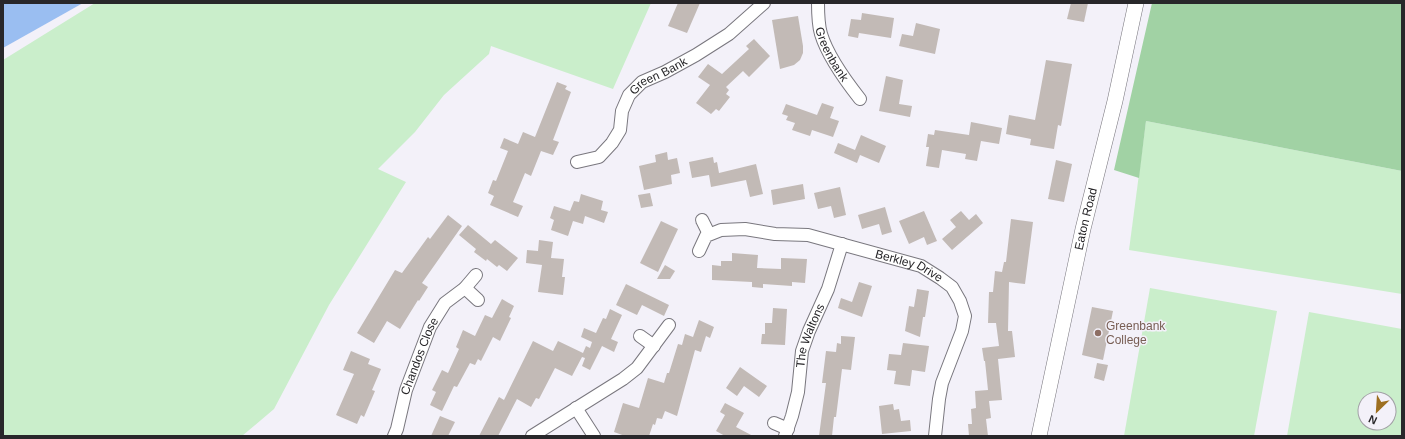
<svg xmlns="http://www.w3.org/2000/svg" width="1405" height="439" font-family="Helvetica,sans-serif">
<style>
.green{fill:#caeecb;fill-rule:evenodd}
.forest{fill:#a1d2a4}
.water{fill:#9abef1}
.building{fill:#c2bab6}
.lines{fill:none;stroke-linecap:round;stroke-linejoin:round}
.minor-casing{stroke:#79777e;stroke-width:14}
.tertiary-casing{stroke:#79777e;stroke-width:16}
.minor{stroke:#fff;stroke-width:12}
.tertiary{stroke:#fff;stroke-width:15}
.education-dot{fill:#8d6e63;stroke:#f3f1f9;stroke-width:1.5}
.labels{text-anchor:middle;stroke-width:3;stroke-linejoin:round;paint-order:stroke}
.street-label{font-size:12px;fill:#28272a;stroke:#f3f1f9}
.education-label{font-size:12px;fill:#785e54;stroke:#f3f1f9;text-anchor:start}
</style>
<rect width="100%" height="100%" fill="#f3f1f9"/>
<g class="green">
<polygon points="95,3 651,3 613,89 491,46 489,54 444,95 415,132 378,169 406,182 329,305 274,409 242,436 3,436 3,60"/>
<polygon points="1146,121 1402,171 1402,294 1129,250"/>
<polygon points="1150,288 1277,311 1254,436 1124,436"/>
<path d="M1309,312L1402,329V436H1287ZM1365,399H1389V423H1365Z"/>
</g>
<polygon class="forest" points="1152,3 1402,3 1402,171 1146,121 1139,178 1114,170"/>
<polygon class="water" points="3,3 83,3 3,48"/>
<g class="building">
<polygon points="678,3 700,3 687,33 668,26"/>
<polygon points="1071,3 1088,3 1084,22 1067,19"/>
<polygon points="862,13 894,18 891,38 859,33 858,38 848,36 851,19 861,20"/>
<polygon points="798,16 803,46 803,53 800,60 794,65 780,69 772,20"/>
<polygon points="916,23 940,29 935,54 899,46 902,34 913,36"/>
<polygon points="754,39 770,56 749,77 743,71 726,87 729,90 726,94 730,97 719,111 716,109 711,114 696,103 710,85 698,77 708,64 722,74 749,49 746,46"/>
<polygon points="1046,60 1072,64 1061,126 1058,125 1054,149 1030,145 1031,139 1006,134 1009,115 1035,120"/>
<polygon points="886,76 903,80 899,104 912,106 910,117 879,111"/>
<polygon points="557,82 567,86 565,89 571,92 553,140 559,142 553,155 541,151 531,176 525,173 513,202 523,206 518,217 490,205 494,196 488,193 493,180 496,181 508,151 500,148 504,138 518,144 523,132 535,137"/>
<polygon points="822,103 834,107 830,118 839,121 833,137 812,130 810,136 792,130 795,123 786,120 788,116 782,114 786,104 817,115"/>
<polygon points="971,122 1002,128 999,144 981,141 977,161 965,159 966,154 942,150 939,168 926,166 929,147 926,147 928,134 934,135 935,130 969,135"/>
<polygon points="861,135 886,146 879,163 860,155 857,163 834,153 838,143 855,150"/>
<polygon points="667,152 668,160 677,158 680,173 671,175 672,184 644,190 639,166 656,162 655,155"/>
<polygon points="713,157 714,163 717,162 719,173 756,164 763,194 750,197 746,180 711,187 709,175 692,178 689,162"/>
<polygon points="1056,160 1072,164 1064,202 1048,199"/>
<polygon points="803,184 805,199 773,205 771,190"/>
<polygon points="840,187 846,215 834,218 831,206 818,209 814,193"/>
<polygon points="650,193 653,206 641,208 638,195"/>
<polygon points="581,194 603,201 601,210 608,212 604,223 585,216 583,224 573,221 568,236 551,230 554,220 550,218 554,206 570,211 574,201 579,202"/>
<polygon points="885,207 892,232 882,235 879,224 862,229 858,215"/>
<polygon points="924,211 937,241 927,245 924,237 909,244 899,221"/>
<polygon points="961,211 969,220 976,214 983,223 952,250 942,239 956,227 950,220"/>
<polygon points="448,215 462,226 422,283 428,287 419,301 418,300 400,329 387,321 374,343 357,333 395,270 402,273 428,237 430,239"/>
<polygon points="1011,219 1033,222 1025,284 1009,282 1008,331 1012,331 1015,357 998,359 1002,400 989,401 991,418 986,419 988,436 969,436 968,424 972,424 971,409 976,408 975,391 988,390 985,361 984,361 982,348 999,346 996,323 988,323 989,292 993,292 995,271 1002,272 1004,262 1006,262"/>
<polygon points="661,221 678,229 658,272 640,263"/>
<polygon points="468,225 491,244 495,240 518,258 507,271 499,265 497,267 487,259 486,261 474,252 476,249 459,235"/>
<polygon points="539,240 553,242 551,258 564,259 562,277 565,277 563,295 538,292 542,265 526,263 527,250 538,251"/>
<polygon points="732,253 758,255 757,268 781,269 781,258 807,259 805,283 792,282 792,286 763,284 763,288 752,287 752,282 712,280 712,265 721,266 721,261 732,261"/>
<polygon points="665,265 675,271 670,279 657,279"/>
<polygon points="859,282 872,286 862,317 838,308 841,298 852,302"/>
<polygon points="626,284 669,305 664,316 642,305 637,315 616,305"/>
<polygon points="917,289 929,291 925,317 923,317 920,337 905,331 909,306 914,307"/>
<polygon points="502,299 514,306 509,317 511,318 500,341 493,337 481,361 478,359 475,365 470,363 457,387 454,386 442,411 430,405 436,392 432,390 442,370 448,373 459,349 456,347 463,330 475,336 485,315 492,318"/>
<polygon points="1092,307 1113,311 1103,360 1082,355"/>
<polygon points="773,308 787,309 785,345 761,344 762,334 765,334 765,323 772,323"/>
<polygon points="610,309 622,315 611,339 618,342 614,352 602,346 590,370 582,366 585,358 582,357 572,376 555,368 539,399 536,398 531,407 517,399 498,436 479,436 499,397 504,400 533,341 553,351 558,341 583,353 586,346 590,348 592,342 581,337 584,328 596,333 603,318 606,319"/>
<polygon points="699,320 714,327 710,338 706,336 701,352 695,350 677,416 665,411 662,419 657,418 655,425 653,424 649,436 625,436 614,432 623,403 639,408 648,378 664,383 667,373 669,373 678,344 682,345 685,334 693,337"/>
<polygon points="841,336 855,337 851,370 842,369 836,417 834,417 832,436 819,436 826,383 822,383 826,351 836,352 837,343 841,344"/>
<polygon points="903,343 929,346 925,372 912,370 910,386 894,384 896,371 887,370 889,354 901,355"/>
<polygon points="351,351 370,359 368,364 381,369 372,390 375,391 364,417 361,415 357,424 336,415 354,374 343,370"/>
<polygon points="1097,363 1108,365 1104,381 1094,378"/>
<polygon points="740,367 767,386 759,397 744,386 737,396 726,388"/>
<polygon points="725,403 744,413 736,427 753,436 725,436 716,431 725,415 720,412"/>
<polygon points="893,404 894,410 899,409 901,421 910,420 911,431 882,434 879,406"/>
<polygon points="440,416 455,422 448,436 431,436"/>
</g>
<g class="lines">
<g class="minor-casing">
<g id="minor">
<path id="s1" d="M818,3C818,13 818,24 821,34C828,57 845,80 860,99"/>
<path id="s2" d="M577,162L599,157L612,143L620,130L622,111L629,95L642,82L665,72L696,55L729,34L764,3"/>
<polyline points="702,220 709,234"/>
<path id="s3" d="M699,251L706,236L721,230L745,229L775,234L808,235L921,266L940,278L952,287L960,301L965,316L962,331L942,383L939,399L935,436"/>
<polyline points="465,288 478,300"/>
<polyline points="640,336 654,346"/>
<polyline points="576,408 594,436"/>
<polyline points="774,423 788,429"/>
<path id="s4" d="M394,436L397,429L406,390L430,327L445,303L465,288L476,275"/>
<polyline points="532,436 623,379 637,368 669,325"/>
<path id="s5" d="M785,436L792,416L798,392L802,351L809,331L828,289L842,244"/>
</g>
</g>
<g class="tertiary-casing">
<g id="tertiary">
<path id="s6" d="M1039,436L1083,229L1115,101L1136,3"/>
</g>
</g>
<use href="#minor" class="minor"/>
<use href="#tertiary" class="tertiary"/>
</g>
<circle class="education-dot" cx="1098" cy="333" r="4"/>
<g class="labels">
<g class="street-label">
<text dy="4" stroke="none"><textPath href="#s1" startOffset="54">Greenbank</textPath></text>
<text dy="4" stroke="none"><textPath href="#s2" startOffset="129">Green Bank</textPath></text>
<text dy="4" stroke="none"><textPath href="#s6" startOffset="222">Eaton Road</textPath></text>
<text dy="4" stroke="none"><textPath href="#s3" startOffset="226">Berkley Drive</textPath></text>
<text dy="4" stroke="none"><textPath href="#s5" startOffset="104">The Waltons</textPath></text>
<text dy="4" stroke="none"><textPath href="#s4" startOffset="84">Chandos Close</textPath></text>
</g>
<g class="education-label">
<text x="1106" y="330">Greenbank<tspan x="1106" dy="14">College</tspan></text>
</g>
</g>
<rect width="1405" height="439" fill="none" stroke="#28272a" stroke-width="8"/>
<g transform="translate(1377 411) rotate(205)"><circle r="19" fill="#f3f1f9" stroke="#a2a0a6"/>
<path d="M0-3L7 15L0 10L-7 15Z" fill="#9d6f20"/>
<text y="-6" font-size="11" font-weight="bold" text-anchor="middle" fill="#28272a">N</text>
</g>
</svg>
